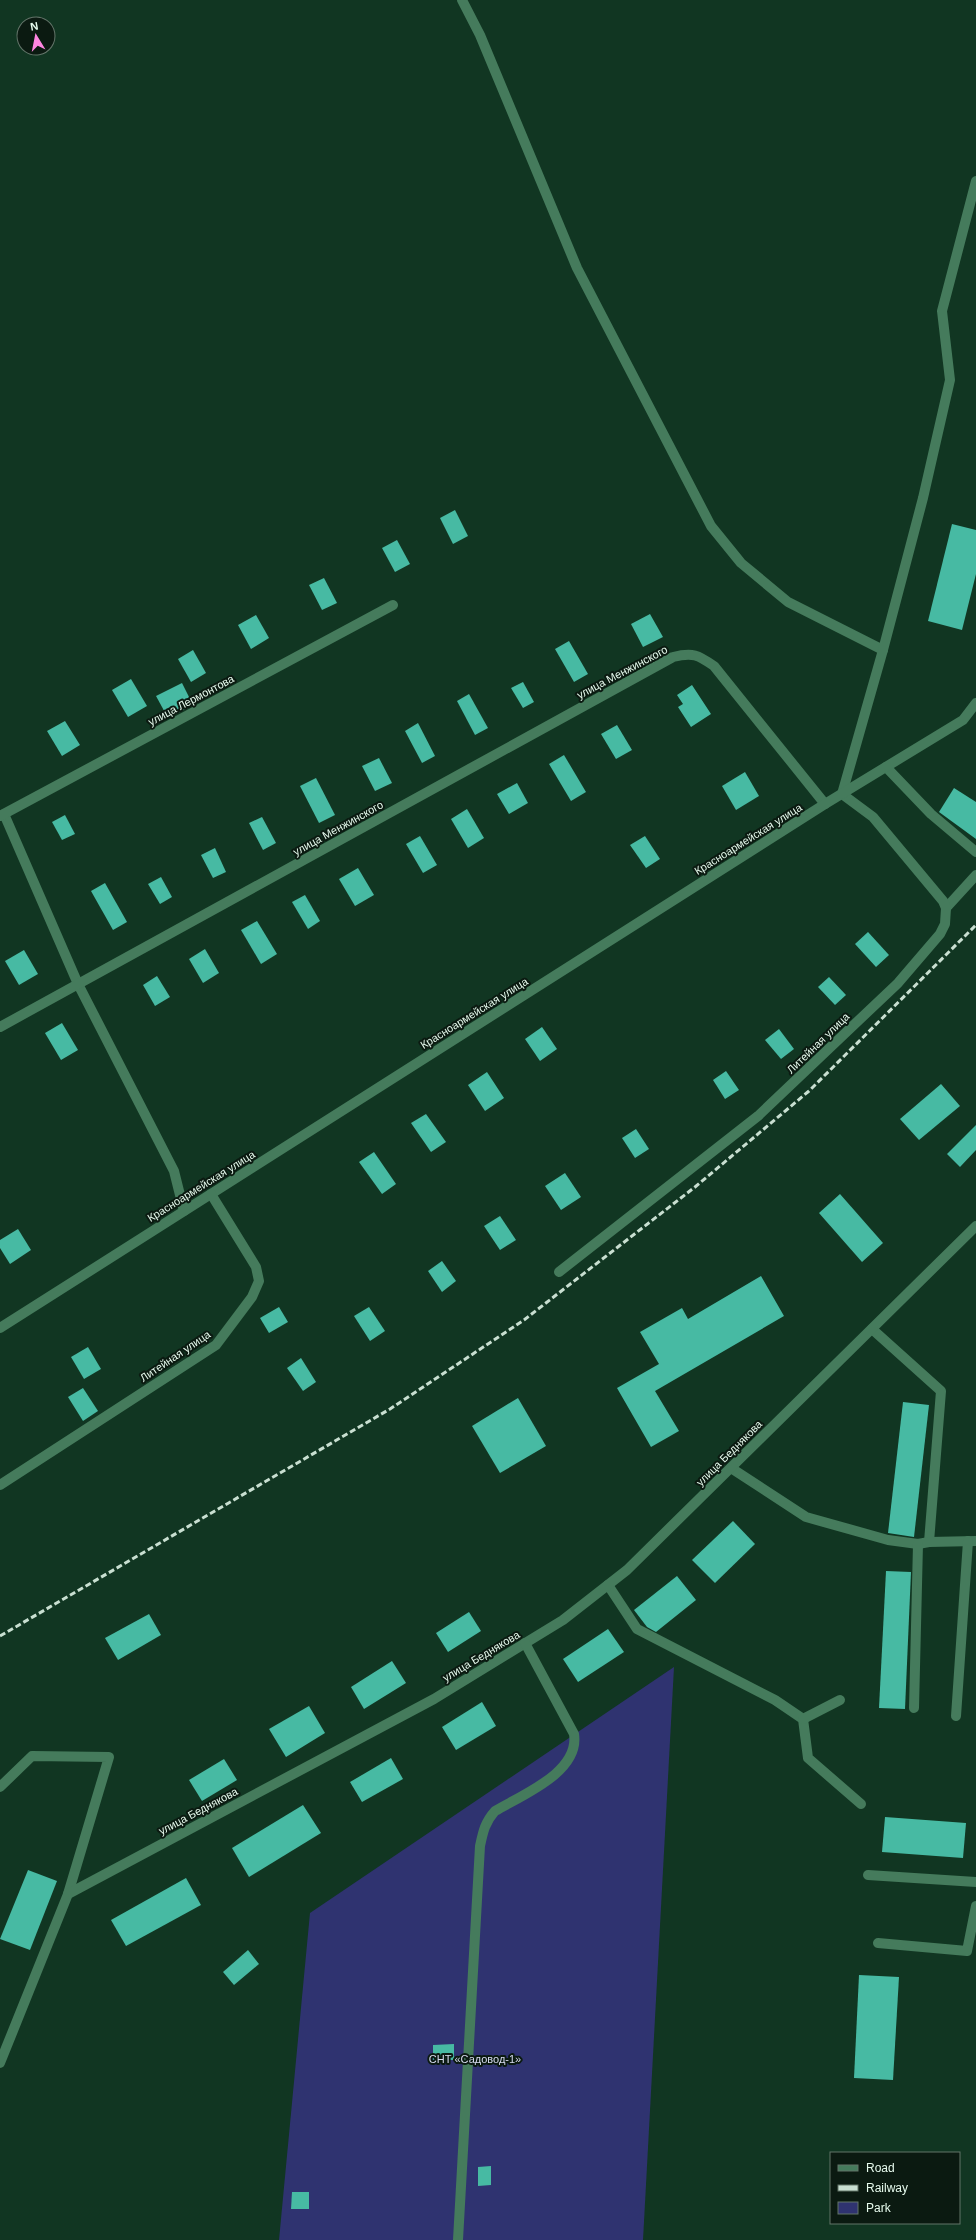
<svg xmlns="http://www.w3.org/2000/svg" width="976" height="2240" font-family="Helvetica,sans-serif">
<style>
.green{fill:#2f3370}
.building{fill:#47baa3}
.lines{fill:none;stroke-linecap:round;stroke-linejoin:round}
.minor{stroke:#457b5c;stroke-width:10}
.rail{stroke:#c9dfd1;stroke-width:3;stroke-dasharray:6 3;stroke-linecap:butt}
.labels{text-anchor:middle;stroke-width:4;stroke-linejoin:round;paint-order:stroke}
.street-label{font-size:11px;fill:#e6faed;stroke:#0b1a11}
.park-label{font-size:11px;fill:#d7dbef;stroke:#0b1a11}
</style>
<rect width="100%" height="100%" fill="#113622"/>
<polygon class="green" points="674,1667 643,2240 279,2240 310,1913"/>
<g class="building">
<polygon points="455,510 468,536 453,544 440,518"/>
<polygon points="952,524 976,530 976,574 962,630 928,621"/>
<polygon points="397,540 410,564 395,572 382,548"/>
<polygon points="324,578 337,603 322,610 309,585"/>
<polygon points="650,614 663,637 643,647 631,624"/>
<polygon points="256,615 269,638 251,649 238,625"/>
<polygon points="569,641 588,674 574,682 555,649"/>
<polygon points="193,650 206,673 191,682 178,659"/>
<polygon points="131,679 147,706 128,717 112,690"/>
<polygon points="523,682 534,702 523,708 511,688"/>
<polygon points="182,683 193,705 168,718 156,696"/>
<polygon points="692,685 711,714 691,727 678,707 683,704 677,695"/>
<polygon points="469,694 488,728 475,735 457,701"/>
<polygon points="65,721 80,745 62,756 47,731"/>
<polygon points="418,723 435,756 422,763 405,731"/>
<polygon points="617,725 632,750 616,759 601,734"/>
<polygon points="564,755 586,792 571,801 549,764"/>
<polygon points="379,758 392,783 375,791 362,766"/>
<polygon points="745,772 759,796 736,810 722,786"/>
<polygon points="316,778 335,815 319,823 300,786"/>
<polygon points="517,783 528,803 509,814 497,794"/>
<polygon points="954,788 976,802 976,839 939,812"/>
<polygon points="467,809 484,838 468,848 451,819"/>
<polygon points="65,815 75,834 62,840 52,822"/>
<polygon points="262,817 276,843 263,850 249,823"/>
<polygon points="420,836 437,865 423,873 406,844"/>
<polygon points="645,836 660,859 646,868 630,845"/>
<polygon points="215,848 226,872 213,878 201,855"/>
<polygon points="358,868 374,895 355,906 339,879"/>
<polygon points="161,877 172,897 160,904 148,884"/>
<polygon points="105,883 127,922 113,930 91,891"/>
<polygon points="305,895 320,921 308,929 292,902"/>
<polygon points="257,921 277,954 261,964 241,930"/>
<polygon points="868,932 889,955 876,967 855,944"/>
<polygon points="205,949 219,973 203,983 189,959"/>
<polygon points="24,950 38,974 19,985 5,961"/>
<polygon points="157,976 170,997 155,1006 143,985"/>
<polygon points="829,977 846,995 835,1005 818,987"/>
<polygon points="62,1023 78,1050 61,1060 45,1033"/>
<polygon points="542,1027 557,1049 540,1061 525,1039"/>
<polygon points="779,1029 794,1049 781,1059 765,1040"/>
<polygon points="726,1071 739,1090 725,1099 713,1080"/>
<polygon points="487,1072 504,1098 485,1111 468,1085"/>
<polygon points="941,1084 960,1106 919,1140 900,1119"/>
<polygon points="426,1114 446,1142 431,1152 411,1123"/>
<polygon points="976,1125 976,1150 960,1167 947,1154"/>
<polygon points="636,1129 649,1149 635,1158 622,1138"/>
<polygon points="374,1152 396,1184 382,1194 359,1162"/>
<polygon points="565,1173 581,1197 561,1210 545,1186"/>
<polygon points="840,1194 883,1243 862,1262 819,1213"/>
<polygon points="500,1216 516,1240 500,1250 484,1226"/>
<polygon points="18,1229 31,1250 10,1264 0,1248 0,1240"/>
<polygon points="442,1261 456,1281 442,1292 428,1271"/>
<polygon points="761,1276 784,1316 655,1391 679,1431 651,1447 617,1388 659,1364 640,1332 682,1308 688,1319"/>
<polygon points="279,1307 288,1322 269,1333 260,1318"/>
<polygon points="369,1307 385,1331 370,1341 354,1316"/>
<polygon points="88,1347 101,1369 84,1379 71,1357"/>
<polygon points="301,1358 316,1382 303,1391 287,1368"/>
<polygon points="83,1388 98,1411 83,1421 68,1397"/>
<polygon points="518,1398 546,1446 500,1473 472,1426"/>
<polygon points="903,1402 929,1405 914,1537 888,1533"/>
<polygon points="733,1521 755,1544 715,1583 692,1560"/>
<polygon points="886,1571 911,1572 905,1709 879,1708"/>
<polygon points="677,1576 696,1600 656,1632 647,1627 634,1610"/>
<polygon points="469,1612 481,1631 448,1652 436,1633"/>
<polygon points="149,1614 161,1635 118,1660 105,1638"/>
<polygon points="608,1629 624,1652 578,1682 563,1659"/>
<polygon points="392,1661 406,1683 364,1709 351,1687"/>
<polygon points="482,1702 496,1726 456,1750 442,1727"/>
<polygon points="309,1706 325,1733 286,1757 269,1729"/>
<polygon points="391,1758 403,1779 362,1802 350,1782"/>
<polygon points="224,1759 237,1780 202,1801 189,1780"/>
<polygon points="303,1805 321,1833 249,1877 232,1848"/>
<polygon points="885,1817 966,1823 963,1858 882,1852"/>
<polygon points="28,1870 57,1881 30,1950 0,1939"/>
<polygon points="186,1878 201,1905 126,1946 111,1920"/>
<polygon points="248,1950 259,1964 234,1985 223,1972"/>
<polygon points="859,1975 899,1977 893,2080 854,2078"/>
<polygon points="454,2044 454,2060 433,2060 433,2045"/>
<polygon points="491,2166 491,2185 478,2186 478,2167"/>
<polygon points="292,2192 309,2192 309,2209 291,2209"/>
</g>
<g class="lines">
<g class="minor">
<polyline points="462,0 480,35 577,268 711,526 741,563 788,602 883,650"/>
<polyline points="886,767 931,814 976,852"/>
<polyline points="4,814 78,984 174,1171 184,1211"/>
<polyline points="0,816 393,605"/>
<polyline points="946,908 976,875"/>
<path d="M0,1027L673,657C693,652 698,655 714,666L825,804"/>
<polyline points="559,1272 758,1116 898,983 940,934 945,924 946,908 943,901 873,817 842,794 883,650 923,498 950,380 942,311 976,181"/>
<polyline points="0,1328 825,804 963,720 976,703"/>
<polyline points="872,1329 941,1391 929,1542"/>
<polyline points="731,1468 806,1517 888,1540 918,1544 929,1542 976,1541"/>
<polyline points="0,1485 216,1345 252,1297 259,1281 256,1267 211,1194"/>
<polyline points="608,1585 637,1629 775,1700 803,1719 808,1758 861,1804"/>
<polyline points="914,1708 918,1544"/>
<polyline points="956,1716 968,1541"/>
<polyline points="803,1719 840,1700"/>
<polyline points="0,1787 32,1756 109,1757 68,1894"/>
<polyline points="868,1875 976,1882"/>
<polyline points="878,1943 967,1951 976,1906"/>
<polyline points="0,2063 68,1894 434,1699 563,1620 627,1570 976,1226"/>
<path d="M458,2240L480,1846C483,1832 485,1822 495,1811C522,1795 580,1772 574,1734L525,1643"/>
</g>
<polyline class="rail" points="0,1636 390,1409 524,1320 695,1187 809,1091 976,925"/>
</g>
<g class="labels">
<g class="street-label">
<text transform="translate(622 672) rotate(-28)" y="4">улица Менжинского</text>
<text transform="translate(191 700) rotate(-28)" y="4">улица Лермонтова</text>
<text transform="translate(338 828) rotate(-29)" y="4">улица Менжинского</text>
<text transform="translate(748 839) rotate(-32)" y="4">Красноармейская улица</text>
<text transform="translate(474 1013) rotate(-32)" y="4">Красноармейская улица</text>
<text transform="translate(818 1043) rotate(-44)" y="4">Литейная улица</text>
<text transform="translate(201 1186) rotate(-32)" y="4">Красноармейская улица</text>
<text transform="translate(175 1356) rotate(-34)" y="4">Литейная улица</text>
<text transform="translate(729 1453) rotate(-45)" y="4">улица Беднякова</text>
<text transform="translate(481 1656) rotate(-31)" y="4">улица Беднякова</text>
<text transform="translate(198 1811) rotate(-28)" y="4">улица Беднякова</text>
</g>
<g class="park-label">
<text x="475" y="2063">СНТ «Садовод-1»</text>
</g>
</g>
<rect x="830" y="2152" width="130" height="72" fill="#0b1a11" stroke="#637469"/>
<rect x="838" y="2165" width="20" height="6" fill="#457b5c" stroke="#637469"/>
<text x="866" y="2172" font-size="12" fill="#e6faed">Road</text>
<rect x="838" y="2185" width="20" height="6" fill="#c9dfd1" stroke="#637469"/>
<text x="866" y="2192" font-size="12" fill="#e6faed">Railway</text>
<rect x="838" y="2202" width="20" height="12" fill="#2f3370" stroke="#637469"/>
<text x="866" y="2212" font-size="12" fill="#e6faed">Park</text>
<g transform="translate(36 36) rotate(350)"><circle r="19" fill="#0b1a11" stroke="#637469"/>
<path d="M0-3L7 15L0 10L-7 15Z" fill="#fe86e0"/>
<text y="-6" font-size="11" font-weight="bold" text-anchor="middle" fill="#e6faed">N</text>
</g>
</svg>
